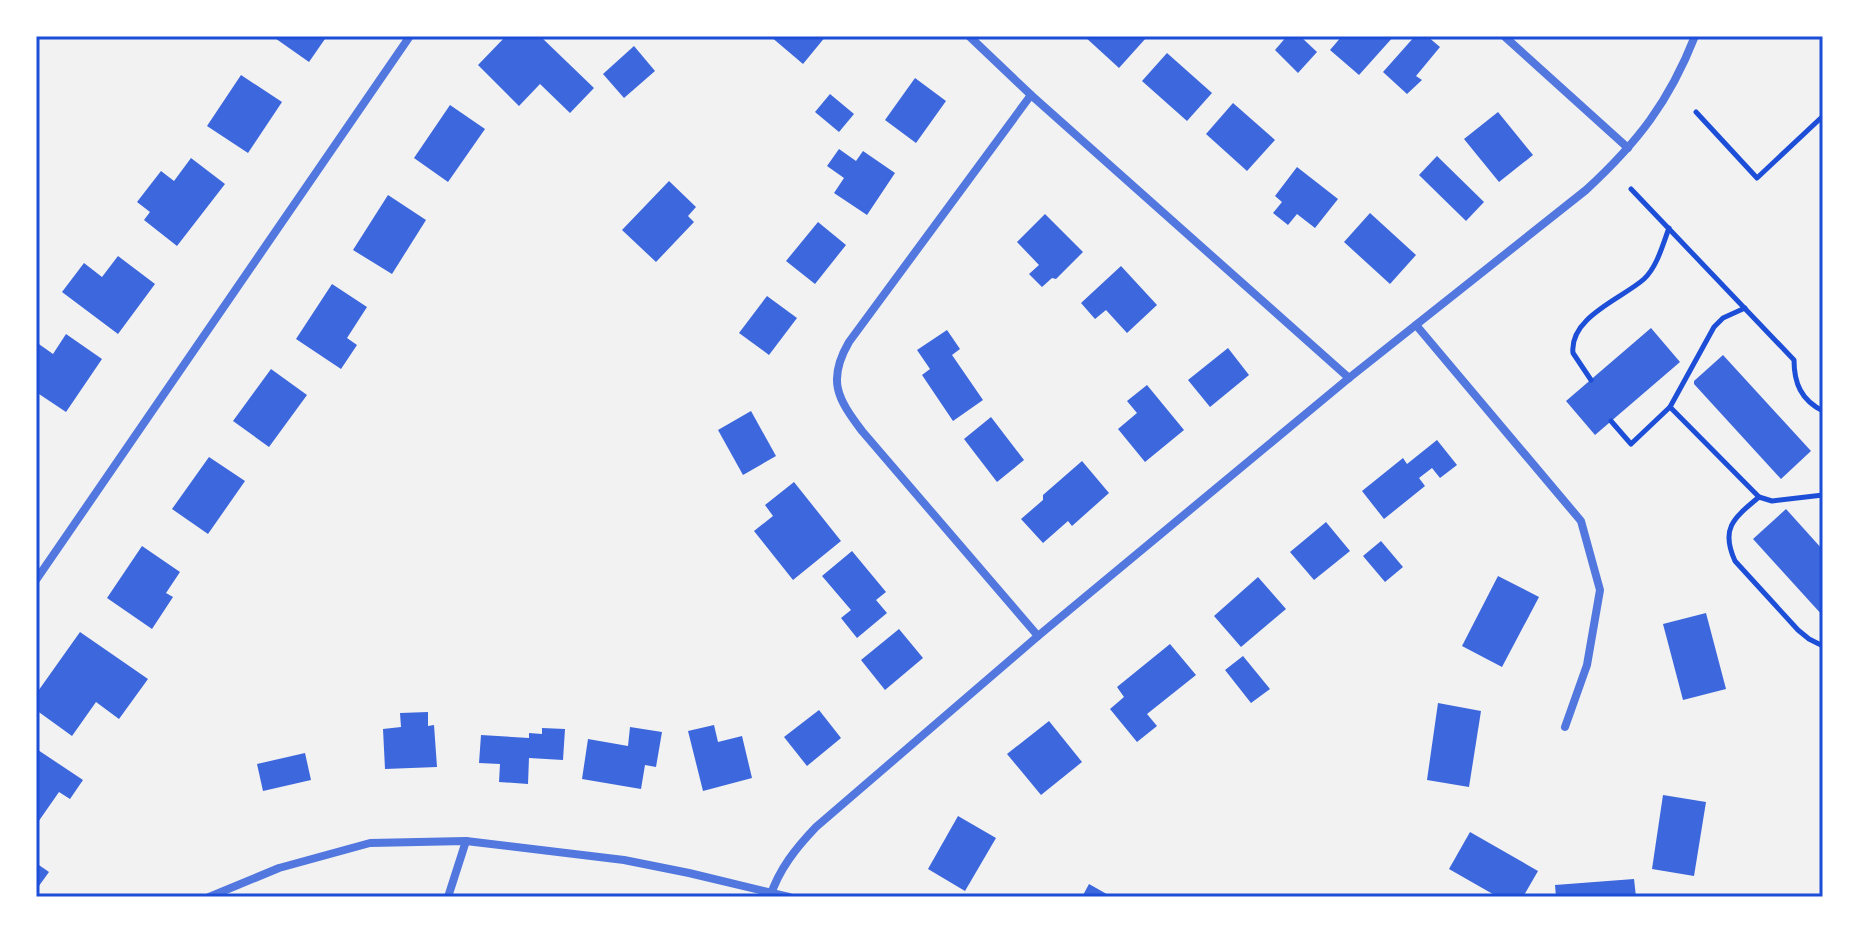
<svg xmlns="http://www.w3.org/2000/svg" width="1859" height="933" font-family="'Space Grotesk',sans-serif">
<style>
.building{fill:#3d67dc}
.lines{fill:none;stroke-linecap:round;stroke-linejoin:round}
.path{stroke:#1d4ed8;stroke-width:5}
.minor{stroke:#5277de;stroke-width:8}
.neatline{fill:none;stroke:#1d4ed8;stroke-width:3}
</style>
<rect width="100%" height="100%" fill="#f2f2f2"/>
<g class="building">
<polygon points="272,36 327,36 309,62"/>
<polygon points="506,36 540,36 594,88 570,113 540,84 519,106 478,65"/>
<polygon points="770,36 826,36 803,64"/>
<polygon points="1084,36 1144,36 1146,38 1119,68"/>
<polygon points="1287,36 1300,36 1317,52 1298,73 1275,50"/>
<polygon points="1342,36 1394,36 1359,75 1330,50"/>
<polygon points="1415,36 1427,36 1440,47 1416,76 1422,80 1407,94 1383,72"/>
<polygon points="634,46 655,71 624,98 603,74"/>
<polygon points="1167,53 1212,93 1187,121 1142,81"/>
<polygon points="241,75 282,102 248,153 207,126"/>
<polygon points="915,78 946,101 916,143 885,120"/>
<polygon points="830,94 854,114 839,132 815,112"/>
<polygon points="1233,103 1275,140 1247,171 1206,134"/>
<polygon points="450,105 485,129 448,182 414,158"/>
<polygon points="1498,112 1533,155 1499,182 1464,139"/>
<polygon points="839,149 856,161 863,151 895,173 867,215 834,193 844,178 827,166"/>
<polygon points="1437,156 1484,202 1466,221 1419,175"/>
<polygon points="191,158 225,184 177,246 144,220 150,212 137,202 161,171 174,181"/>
<polygon points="1297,167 1338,199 1315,228 1297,214 1288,225 1273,213 1282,202 1275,196"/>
<polygon points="669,181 696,207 688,216 694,222 656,262 622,230"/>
<polygon points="388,195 426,220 392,274 353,250"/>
<polygon points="1370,213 1416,255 1390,284 1344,242"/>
<polygon points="1045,214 1083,252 1056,279 1052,278 1042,287 1029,274 1039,265 1017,242"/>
<polygon points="818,222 846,245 815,284 786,261"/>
<polygon points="118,256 155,284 118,334 62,292 84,263 102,277"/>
<polygon points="1121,266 1157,305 1127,333 1106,310 1095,319 1081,303"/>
<polygon points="332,284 367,307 347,338 357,345 341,369 296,339"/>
<polygon points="767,296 797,318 769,355 739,333"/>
<polygon points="1651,328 1680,362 1595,435 1566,401"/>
<polygon points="947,330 960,349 952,355 983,400 953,421 922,375 930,369 917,350"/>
<polygon points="66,334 102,359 66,412 36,392 36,342 53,354"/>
<polygon points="1228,348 1249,375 1210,407 1188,380"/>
<polygon points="1723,355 1811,451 1781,479 1694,384 1694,381"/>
<polygon points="271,369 307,395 269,447 233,421"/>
<polygon points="1147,385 1184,430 1145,462 1118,429 1137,413 1127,401"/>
<polygon points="751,411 776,456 743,475 718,430"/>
<polygon points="991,417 1024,460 997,482 964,439"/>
<polygon points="1437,440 1457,465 1440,478 1432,468 1419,478 1425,486 1384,519 1362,491 1403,458 1407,464"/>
<polygon points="209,457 245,481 208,534 172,509"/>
<polygon points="1082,461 1109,493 1072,526 1068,521 1043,543 1021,519 1043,500 1043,495"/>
<polygon points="794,482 841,541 793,580 754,531 773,516 765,505"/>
<polygon points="1786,509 1823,550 1823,616 1753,539"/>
<polygon points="1326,522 1350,551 1314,580 1290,552"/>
<polygon points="1381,541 1403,567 1385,582 1363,556"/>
<polygon points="142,546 180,572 166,593 173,597 152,629 107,598"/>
<polygon points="852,551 886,592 876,600 887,613 857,638 841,618 851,610 822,576"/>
<polygon points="1498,576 1539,597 1502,667 1462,646"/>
<polygon points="1258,577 1286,609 1241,647 1214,616"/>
<polygon points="1706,613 1726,689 1683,700 1663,624"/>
<polygon points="899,629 923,658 885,690 861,660"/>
<polygon points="80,632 148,679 119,719 96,702 72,736 36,710 36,694"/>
<polygon points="1170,644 1196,675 1147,714 1157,726 1137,742 1110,709 1124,697 1117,687"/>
<polygon points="1243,656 1270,689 1251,703 1225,670"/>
<polygon points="1438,703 1481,711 1469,787 1427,780"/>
<polygon points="819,710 841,738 807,766 784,737"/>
<polygon points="428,712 428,726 434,725 437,767 385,769 383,729 401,727 400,713"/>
<polygon points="1049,721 1082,762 1041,795 1007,754"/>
<polygon points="714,725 718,742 742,736 752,778 703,791 688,731"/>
<polygon points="630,727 662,732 656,767 645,765 641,789 582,779 588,739 628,746"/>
<polygon points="542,728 565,729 563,760 529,758 528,784 499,782 500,764 479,763 481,735 529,738 529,733 542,734"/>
<polygon points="38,750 83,780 70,799 59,792 36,825"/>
<polygon points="305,753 311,780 263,791 257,764"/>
<polygon points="1663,795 1706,802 1694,876 1652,869"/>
<polygon points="958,816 996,838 965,891 928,869"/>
<polygon points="1470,832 1538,871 1523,897 1498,897 1449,869"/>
<polygon points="36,863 49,872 36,890"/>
<polygon points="1634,879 1636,897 1556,897 1555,885"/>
<polygon points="1089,884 1112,897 1082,897"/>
</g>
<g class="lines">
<g class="path">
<polyline points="1696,112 1757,178 1823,116"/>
<path d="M1631,189L1794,360C1794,383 1801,400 1823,411"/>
<path d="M1591,380L1573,353C1569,317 1623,298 1644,279C1657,267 1663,244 1669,228"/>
<polyline points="1670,407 1759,497 1772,501 1823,495"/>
<polyline points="1611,421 1631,444 1670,407 1714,327 1723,318 1745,308"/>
<path d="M1759,497C1734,518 1720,528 1735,561L1798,630L1809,639L1823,646"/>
</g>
<g class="minor">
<polyline points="969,36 1031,95 1349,378"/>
<polyline points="1504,36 1628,148"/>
<path d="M1031,95L849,342C827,380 837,398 862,431L1038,636"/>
<polyline points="1416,325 1581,521 1600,590 1587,665 1565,727"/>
<polyline points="36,580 410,36"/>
<polyline points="209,897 279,868 370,843 466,841 624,860 689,873 789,897"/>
<polyline points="448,897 466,841"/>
<path d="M770,897C779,869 796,848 816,827L1038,636L1349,378L1586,190C1638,142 1669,102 1695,36"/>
</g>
</g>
<rect width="1859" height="933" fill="none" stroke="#ffffff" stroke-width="76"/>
<rect x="38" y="38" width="1783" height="857" class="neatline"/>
</svg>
